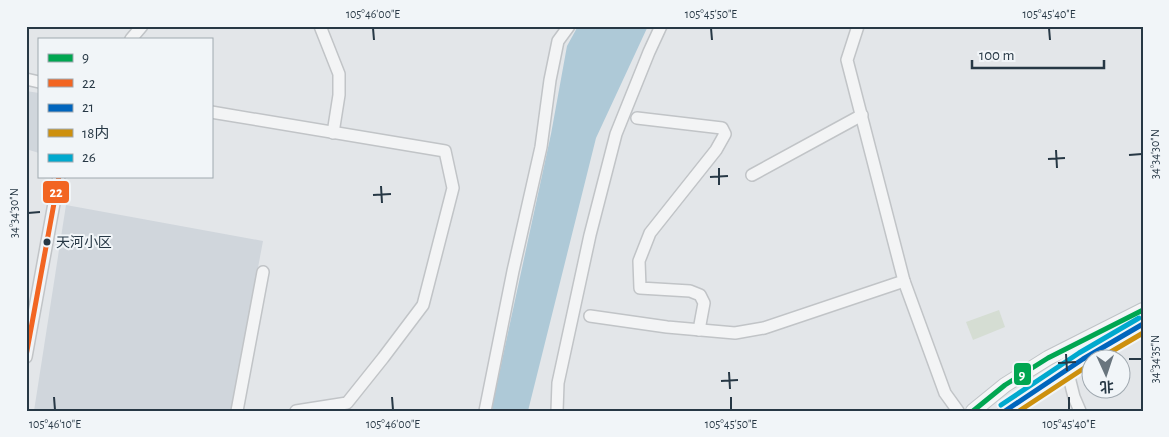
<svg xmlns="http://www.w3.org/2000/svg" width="1169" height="437" font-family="'Alegreya Sans','Noto Sans SC',sans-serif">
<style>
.built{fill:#d0d6dc}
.green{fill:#d5ddd3}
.water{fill:#aec9d7}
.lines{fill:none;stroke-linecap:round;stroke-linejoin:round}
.minor-casing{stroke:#c1c4c7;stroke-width:14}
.major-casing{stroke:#bfc3c7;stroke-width:16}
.minor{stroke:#f3f4f5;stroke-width:11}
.major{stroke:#f6f7f7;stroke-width:14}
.bus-1-casing{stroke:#f1f5f8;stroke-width:9}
.bus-2-casing{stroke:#f1f5f8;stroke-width:9}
.bus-3-casing{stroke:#f1f5f8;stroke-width:9}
.bus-4-casing{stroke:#f1f5f8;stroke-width:9}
.bus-5-casing{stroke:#f1f5f8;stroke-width:9}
.bus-1{stroke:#00a651;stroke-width:5}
.bus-2{stroke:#f26522;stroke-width:5}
.bus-3{stroke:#0065bd;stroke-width:5}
.bus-4{stroke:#cd900e;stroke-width:5}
.bus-5{stroke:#00a9ce;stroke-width:5}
.ticks{fill:none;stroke:#273845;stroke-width:2}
.bus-dot{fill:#273845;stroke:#f1f5f8;stroke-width:2}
.labels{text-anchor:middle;stroke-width:4;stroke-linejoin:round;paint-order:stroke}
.bus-label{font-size:14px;fill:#273845;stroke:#f1f5f8;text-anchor:start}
.line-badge{stroke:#f1f5f8;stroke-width:2}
.badge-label{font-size:14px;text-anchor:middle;font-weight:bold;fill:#fff}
.neatline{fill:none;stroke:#273845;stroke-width:2}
.ticks-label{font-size:12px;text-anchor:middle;fill:#273845}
</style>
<rect width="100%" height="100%" fill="#e3e6e9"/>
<g class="built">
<polygon points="26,91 39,93 39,153 26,149"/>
<polygon points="66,205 263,241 231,411 34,411"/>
</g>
<polygon class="green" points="999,310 1005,327 973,340 966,322"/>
<polygon class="water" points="578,26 648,26 596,138 528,411 491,411 551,134 567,46"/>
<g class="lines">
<g class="minor-casing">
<g id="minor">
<polyline points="320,26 339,74 339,95 333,133"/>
<polyline points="858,26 847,60 904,281 945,393 958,411"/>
<polyline points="131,39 142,26"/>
<polyline points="26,79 39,82"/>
<polyline points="211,112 445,151 453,188 423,305 383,358 347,403 296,411"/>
<polyline points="637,118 722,128 725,134 716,150 650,233 639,261 640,288 690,291 700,295 704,303 699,330"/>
<polyline points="752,175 862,115"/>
<polyline points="590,316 667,327 735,333 764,328 904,281"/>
<polyline points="26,357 59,176"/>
<polyline points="1067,369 1074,397 1080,411"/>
<polyline points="237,411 263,272"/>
<polyline points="485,411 513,271 541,147 550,80 558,41 569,26"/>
<polyline points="557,411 558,383 590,235 616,134 649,52 661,26"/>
</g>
</g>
<g class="major-casing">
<g id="major">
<polyline points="973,411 1005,385 1048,358 1143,310"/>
<polyline points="1005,411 1083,359 1143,324"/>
</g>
</g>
<use href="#minor" class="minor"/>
<use href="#major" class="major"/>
<g class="bus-1-casing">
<polyline id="bus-1" points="973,411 1005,385 1048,358 1143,310"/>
</g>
<g class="bus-2-casing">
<polyline id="bus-2" points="26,356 59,176"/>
</g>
<g class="bus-3-casing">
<polyline id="bus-3" points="1005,411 1083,359 1143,324"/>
</g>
<g class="bus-4-casing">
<g id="bus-4">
<polyline points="1097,360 1143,333"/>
<polyline points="1019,411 1092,363"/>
</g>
</g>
<g class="bus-5-casing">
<polyline id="bus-5" points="1001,405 1079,353 1139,318"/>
</g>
<use href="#bus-1" class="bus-1"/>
<use href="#bus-2" class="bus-2"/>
<use href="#bus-3" class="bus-3"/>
<use href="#bus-4" class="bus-4"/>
<use href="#bus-5" class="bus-5"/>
</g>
<path class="ticks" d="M373,28L374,40M711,28L712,40M1049,28L1050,40M1056,150L1057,168M1129,155L1142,154M1048,159L1065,158M719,168V185M710,177L728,176M381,186L382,203M373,195L391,194M28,213L40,212M1066,354L1067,371M1129,359H1142M1058,363L1076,362M729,372L730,389M721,381L738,380M54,397L55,410M392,397L393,410M731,397V410M1069,397V410"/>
<circle class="bus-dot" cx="47" cy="242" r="4.5"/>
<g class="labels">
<g class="bus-label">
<text x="56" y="247">天河小区</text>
</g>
</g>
<g class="line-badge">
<rect x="42" y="180" width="28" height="24" rx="5" fill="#f26522"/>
<rect x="1013" y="362" width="19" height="24" rx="5" fill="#00a651"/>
</g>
<g class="badge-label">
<text x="56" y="197">22</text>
<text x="1022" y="379">9</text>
</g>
<rect width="1169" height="437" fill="none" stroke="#f1f5f8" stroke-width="55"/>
<rect x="38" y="38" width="175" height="140" fill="#f1f5f8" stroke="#a0a9b0"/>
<rect x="48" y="54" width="25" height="8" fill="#00a651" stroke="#a0a9b0"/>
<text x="82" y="62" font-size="15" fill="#273845">9</text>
<rect x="48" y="79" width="25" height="8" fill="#f26522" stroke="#a0a9b0"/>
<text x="82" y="88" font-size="15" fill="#273845">22</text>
<rect x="48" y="104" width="25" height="8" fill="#0065bd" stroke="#a0a9b0"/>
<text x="82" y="112" font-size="15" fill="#273845">21</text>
<rect x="48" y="129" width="25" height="8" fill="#cd900e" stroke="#a0a9b0"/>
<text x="82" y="138" font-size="15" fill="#273845">18内</text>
<rect x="48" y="154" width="25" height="8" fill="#00a9ce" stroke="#a0a9b0"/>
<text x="82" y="162" font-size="15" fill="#273845">26</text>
<g transform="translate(1106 374) rotate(177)"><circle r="24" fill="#f1f5f8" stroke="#a0a9b0"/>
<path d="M0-4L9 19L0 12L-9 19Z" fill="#69757e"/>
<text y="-8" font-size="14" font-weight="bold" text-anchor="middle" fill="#273845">北</text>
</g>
<path d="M972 60v8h132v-8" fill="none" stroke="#273845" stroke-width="2.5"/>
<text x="979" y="60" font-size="15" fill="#273845" stroke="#f1f5f8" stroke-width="4" paint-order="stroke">100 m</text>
<rect x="28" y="28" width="1114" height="382" class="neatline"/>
<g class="ticks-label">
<text x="373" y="18">105°46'00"E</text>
<text x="711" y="18">105°45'50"E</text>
<text x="1049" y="18">105°45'40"E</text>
<text transform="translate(1155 154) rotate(-90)" y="4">34°34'30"N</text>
<text transform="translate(14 213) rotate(-90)" y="4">34°34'30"N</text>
<text transform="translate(1155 359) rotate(-90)" y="4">34°34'35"N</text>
<text x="55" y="428">105°46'10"E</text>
<text x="393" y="428">105°46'00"E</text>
<text x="731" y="428">105°45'50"E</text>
<text x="1069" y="428">105°45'40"E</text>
</g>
</svg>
